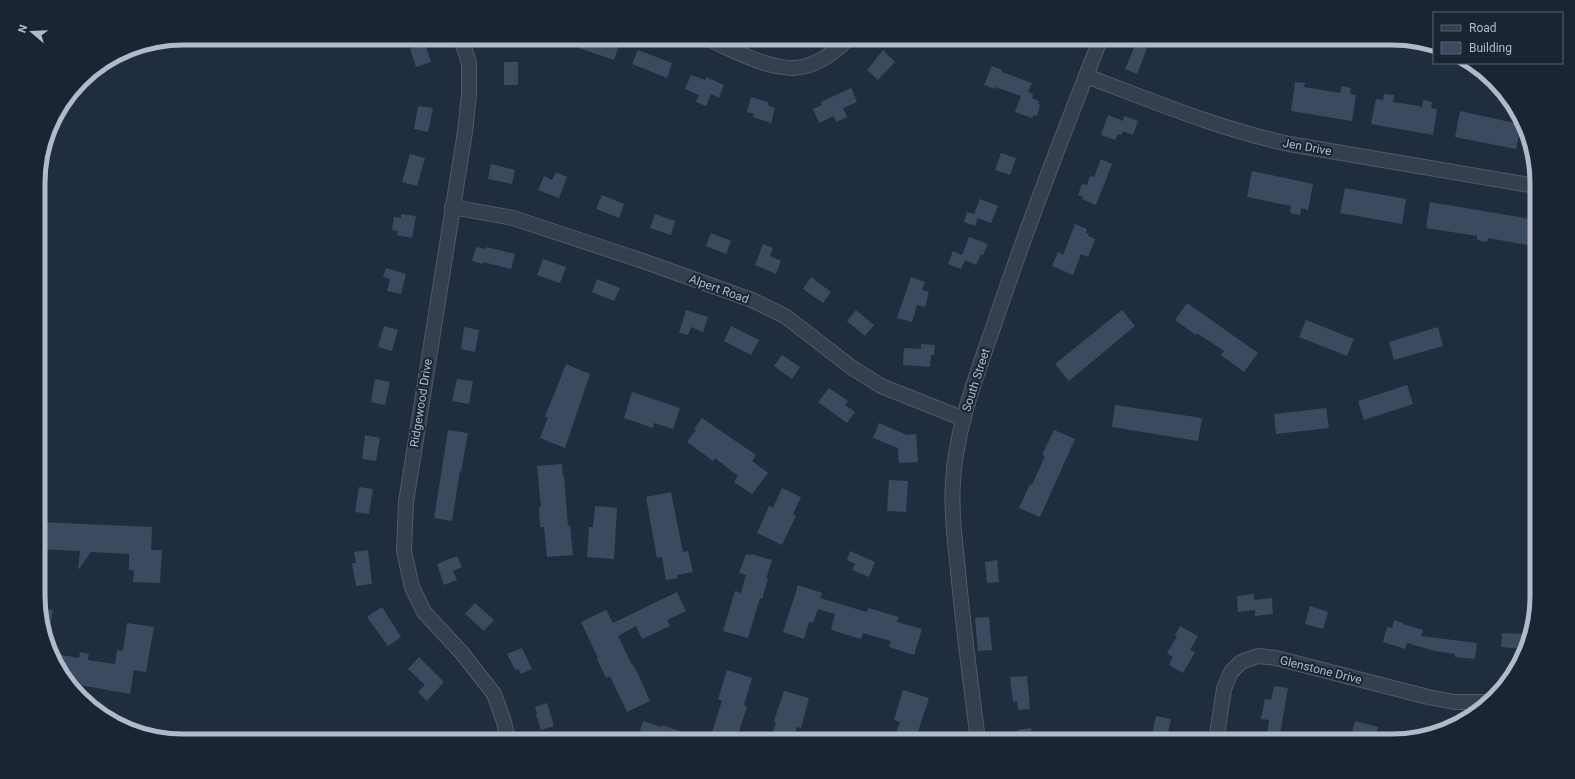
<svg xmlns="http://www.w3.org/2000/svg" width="1575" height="779" font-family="Roboto,sans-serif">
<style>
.building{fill:#3c4a5f}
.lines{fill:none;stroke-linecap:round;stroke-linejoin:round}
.minor-casing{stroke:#505a69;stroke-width:16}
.minor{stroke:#353f4e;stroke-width:14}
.labels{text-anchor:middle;stroke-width:4;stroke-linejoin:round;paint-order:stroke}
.street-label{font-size:12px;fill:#b0baca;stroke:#1a2433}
.rim{fill:none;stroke:#b0baca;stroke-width:5}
</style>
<rect width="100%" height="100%" fill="#202d3f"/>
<g class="building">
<polygon points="412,38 423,38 431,62 416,67 410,49 415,47"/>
<polygon points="582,38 595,38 619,45 614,60 579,48"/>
<polygon points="1136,43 1147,48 1137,74 1125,69"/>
<polygon points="638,50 672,63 667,78 632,64"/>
<polygon points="883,50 895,62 878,80 867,70"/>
<rect x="504" y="62" width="14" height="23"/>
<polygon points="992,66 1002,70 1002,72 1032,83 1028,92 1033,94 1032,98 1039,101 1038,104 1040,105 1037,116 1034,115 1032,118 1015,112 1021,96 996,87 995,89 984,85"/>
<polygon points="691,75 705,80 706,77 724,85 719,98 711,94 706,106 696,102 699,95 685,89"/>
<polygon points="1295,82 1305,83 1304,87 1340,93 1342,86 1351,88 1350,94 1356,95 1352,121 1291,111"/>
<polygon points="851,88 857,102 843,108 847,117 836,122 834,116 819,123 813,109 822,105 821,102"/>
<polygon points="1384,94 1394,95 1393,102 1413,105 1422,107 1423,100 1432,102 1431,108 1437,109 1433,135 1371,124 1376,99 1383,100"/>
<polygon points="751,97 768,102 769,106 775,108 771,123 753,117 754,114 747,112"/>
<polygon points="418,106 433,108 428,132 414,129"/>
<polygon points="1460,111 1519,124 1521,127 1516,149 1455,137"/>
<polygon points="1108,115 1123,121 1124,116 1138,121 1133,135 1123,131 1121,135 1118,134 1115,140 1101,135"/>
<polygon points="1001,153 1016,158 1010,175 995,170"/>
<polygon points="410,154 425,158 417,186 402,182"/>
<polygon points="1101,159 1112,164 1096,205 1082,199 1083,197 1078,195 1082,184 1087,185 1090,176 1094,177"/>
<polygon points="491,164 515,170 512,184 488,179"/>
<polygon points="1252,171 1313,184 1308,210 1301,208 1300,215 1290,213 1291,206 1247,197"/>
<polygon points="556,172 567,177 559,198 538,190 544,176 552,180"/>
<polygon points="1345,188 1406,199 1402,224 1340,213"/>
<polygon points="602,195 624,204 619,218 596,209"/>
<polygon points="980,199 998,206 991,223 978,218 975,226 964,222 967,212 974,214"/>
<polygon points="1430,202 1536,220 1536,230 1534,230 1533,239 1529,238 1528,245 1488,238 1487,242 1477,240 1477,236 1426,228"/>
<polygon points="401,214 416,216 412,238 397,235 398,231 392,230 394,217 401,218"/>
<polygon points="655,214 675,221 671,235 650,228"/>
<polygon points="1075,224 1087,229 1086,233 1089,234 1088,236 1095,239 1088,257 1081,254 1073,275 1052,266 1058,252 1063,255"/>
<polygon points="711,233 731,241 726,254 706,246"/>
<polygon points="969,237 988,244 983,255 981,254 976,265 965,260 961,269 948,264 953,251 962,255"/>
<polygon points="763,244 773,248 770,256 781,261 776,274 755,265"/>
<polygon points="476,247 486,249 486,247 515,254 511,269 483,262 483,264 472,261"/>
<polygon points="543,259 566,267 560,283 537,275"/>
<polygon points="386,268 406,274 401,294 387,291 390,279 383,277"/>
<polygon points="811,277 831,292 823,303 803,289"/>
<polygon points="911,277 925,282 922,290 929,292 925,307 917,305 912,322 897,318"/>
<polygon points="597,279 620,288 614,301 592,292"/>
<polygon points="1187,303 1258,353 1244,372 1221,355 1224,351 1197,333 1196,335 1175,320"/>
<polygon points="686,310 708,317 703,332 691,327 688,335 679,333"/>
<polygon points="856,310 874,325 865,336 847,321"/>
<polygon points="1122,310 1135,326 1069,381 1055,364"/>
<polygon points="1306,320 1354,339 1347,356 1299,337"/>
<polygon points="384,326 398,330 392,351 378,347"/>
<polygon points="731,326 759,340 751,355 724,341"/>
<polygon points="464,327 479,330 475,352 461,349"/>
<polygon points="1438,327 1443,346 1394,360 1389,342"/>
<polygon points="921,344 935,345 934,355 931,355 930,367 903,365 904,348 921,349"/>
<polygon points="782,355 800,367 792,379 774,366"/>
<polygon points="566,364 590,374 565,448 540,438 548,417 545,417"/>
<polygon points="375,379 390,382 385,405 371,402"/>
<polygon points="457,379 473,381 469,404 452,401"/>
<polygon points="1407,385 1413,404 1364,420 1358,401"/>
<polygon points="829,388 848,401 845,405 855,412 847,423 818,402"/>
<polygon points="632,392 680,408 673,429 654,423 653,428 624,418"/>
<polygon points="1115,405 1202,418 1198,441 1112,427"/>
<polygon points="1326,408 1329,428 1276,434 1274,414"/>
<polygon points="702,418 756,455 752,461 768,473 752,494 734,482 738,476 715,458 713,461 687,442 696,430 694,429"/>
<polygon points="879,423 907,435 916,434 918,462 899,463 898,448 873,438"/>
<polygon points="448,430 468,433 461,472 460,471 452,521 434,518"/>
<polygon points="1054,430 1075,439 1040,517 1019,508 1030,484 1032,485 1045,456 1042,455"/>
<polygon points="365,435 380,438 376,461 362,459"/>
<polygon points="562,464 563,476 564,476 568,526 570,525 573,555 547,557 544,527 540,527 539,507 541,507 537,466"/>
<polygon points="889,480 908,481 906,512 887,511"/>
<polygon points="359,487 373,489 369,514 355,512"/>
<polygon points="782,488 801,497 793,514 796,516 782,545 757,533 769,506 773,508"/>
<polygon points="671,492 683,552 688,551 693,572 677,575 678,578 666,580 662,557 657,558 646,497"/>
<polygon points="595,506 617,508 614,559 587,557 589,527 593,527"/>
<polygon points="39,522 152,527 151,550 162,550 160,583 133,582 134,570 129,570 129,554 91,552 78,570 80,551 39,549"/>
<polygon points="368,550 372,584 356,586 352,563 356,563 354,552"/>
<polygon points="850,551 875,562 869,577 852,570 855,564 847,560"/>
<polygon points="746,554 751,555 751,554 772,560 766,579 768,579 762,599 760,598 748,638 723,631 735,591 741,593 746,575 739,573"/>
<polygon points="457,556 462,567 453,571 457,580 444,585 437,564"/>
<polygon points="997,560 999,582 987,583 985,562"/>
<polygon points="798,585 822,593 820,598 867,612 868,608 899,617 897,622 922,629 914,655 889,647 891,641 863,633 861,639 831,630 835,614 818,609 813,623 809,622 804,639 783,632"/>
<polygon points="677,592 686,611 667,620 670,626 642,639 636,626 618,636 632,665 633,665 639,676 650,701 627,712 610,676 606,678 597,659 598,658 581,622 606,610 613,623"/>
<polygon points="1254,594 1254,600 1272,598 1273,614 1255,616 1255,610 1238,612 1237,596"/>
<polygon points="475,603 494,620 484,631 465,614"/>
<polygon points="1310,606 1328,612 1323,629 1305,624"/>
<polygon points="39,607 53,610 48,637 39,615"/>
<polygon points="382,607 401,637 388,646 367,617"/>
<polygon points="989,617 992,650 978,651 975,618"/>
<polygon points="1394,620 1403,623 1403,624 1423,630 1421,636 1477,643 1475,659 1455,657 1455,654 1435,651 1407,643 1405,649 1383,642 1387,627 1392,628"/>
<polygon points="127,623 154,627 146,672 134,670 130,694 68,683 55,654 79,658 80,652 89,654 88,660 115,664 117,650 123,651"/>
<polygon points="1180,626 1198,636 1190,650 1195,652 1183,673 1169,665 1173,657 1167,653 1177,636 1175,635"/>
<polygon points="1502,633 1523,634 1522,638 1527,638 1525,649 1501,647"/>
<polygon points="522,648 532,669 521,674 518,669 515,670 507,654"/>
<polygon points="419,657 444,682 427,701 418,692 425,685 408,669"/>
<polygon points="727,670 752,678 744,705 747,707 736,741 709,741 722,701 718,699"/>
<polygon points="1027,676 1030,709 1018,710 1017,701 1013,702 1010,677"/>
<polygon points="1274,686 1288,688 1279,741 1266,741 1269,720 1261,719 1265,699 1271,700"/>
<polygon points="903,690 929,698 915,741 904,741 894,738 900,722 894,720"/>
<polygon points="784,691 809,698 801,728 797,727 793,741 779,741 771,738 776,722 774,721"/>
<polygon points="547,703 554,726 541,730 536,715 537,714 535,707"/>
<polygon points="1156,716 1171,719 1167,737 1152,735"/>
<polygon points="643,721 661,727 662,725 704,739 704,741 637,741"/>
<polygon points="1355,721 1378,727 1375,741 1365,741 1351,737"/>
<polygon points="1031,728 1033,741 1018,741 1017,730"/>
</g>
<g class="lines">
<g class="minor-casing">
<g id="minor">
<polyline points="461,38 469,63 469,94 465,132 406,502 404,551 412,587 424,612 462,653 494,694 504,722 508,741"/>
<path d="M706,38C731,49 765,68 793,68C813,68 835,53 848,38"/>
<path d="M1086,76C1153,101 1219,129 1289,144L1536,186"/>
<polyline points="452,207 513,218 640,260 752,300 785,316 851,367 881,386 964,419"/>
<path d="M978,741C971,684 963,627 958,570C955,541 951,511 953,482C956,426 978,372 996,319C1028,224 1064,131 1101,38"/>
<polyline points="1216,741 1224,689 1231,672 1241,662 1258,656 1276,658 1428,697 1454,702 1485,702"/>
</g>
</g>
<use href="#minor" class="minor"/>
</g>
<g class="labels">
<g class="street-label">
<text transform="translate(1307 147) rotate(10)" y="4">Jen Drive</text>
<text transform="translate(719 289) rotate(20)" y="4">Alpert Road</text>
<text transform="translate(976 380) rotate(-72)" y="4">South Street</text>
<text transform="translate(421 403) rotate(-81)" y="4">Ridgewood Drive</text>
<text transform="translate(1321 670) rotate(14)" y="4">Glenstone Drive</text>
</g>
</g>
<path d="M0 0H1575V779H0ZM183 45H1392A138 138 0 0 1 1530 183V596A138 138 0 0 1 1392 734H183A138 138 0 0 1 45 596V183A138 138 0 0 1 183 45Z" fill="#1a2433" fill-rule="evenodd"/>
<path class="rim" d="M183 45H1392A138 138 0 0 1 1530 183V596A138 138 0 0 1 1392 734H183A138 138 0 0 1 45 596V183A138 138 0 0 1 183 45Z"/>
<rect x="1433" y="12" width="130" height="52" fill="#1a2433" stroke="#56606f"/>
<rect x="1441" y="25" width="20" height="6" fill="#353f4e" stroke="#56606f"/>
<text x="1469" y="32" font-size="12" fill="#b0baca">Road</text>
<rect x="1441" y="42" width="20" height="12" fill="#3c4a5f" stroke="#56606f"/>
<text x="1469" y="52" font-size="12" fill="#b0baca">Building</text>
<g transform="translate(32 32) rotate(289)" stroke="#1a2433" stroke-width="3" paint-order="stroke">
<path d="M0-3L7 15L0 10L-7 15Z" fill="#b0baca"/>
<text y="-6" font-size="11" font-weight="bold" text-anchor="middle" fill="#b0baca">N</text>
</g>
</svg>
